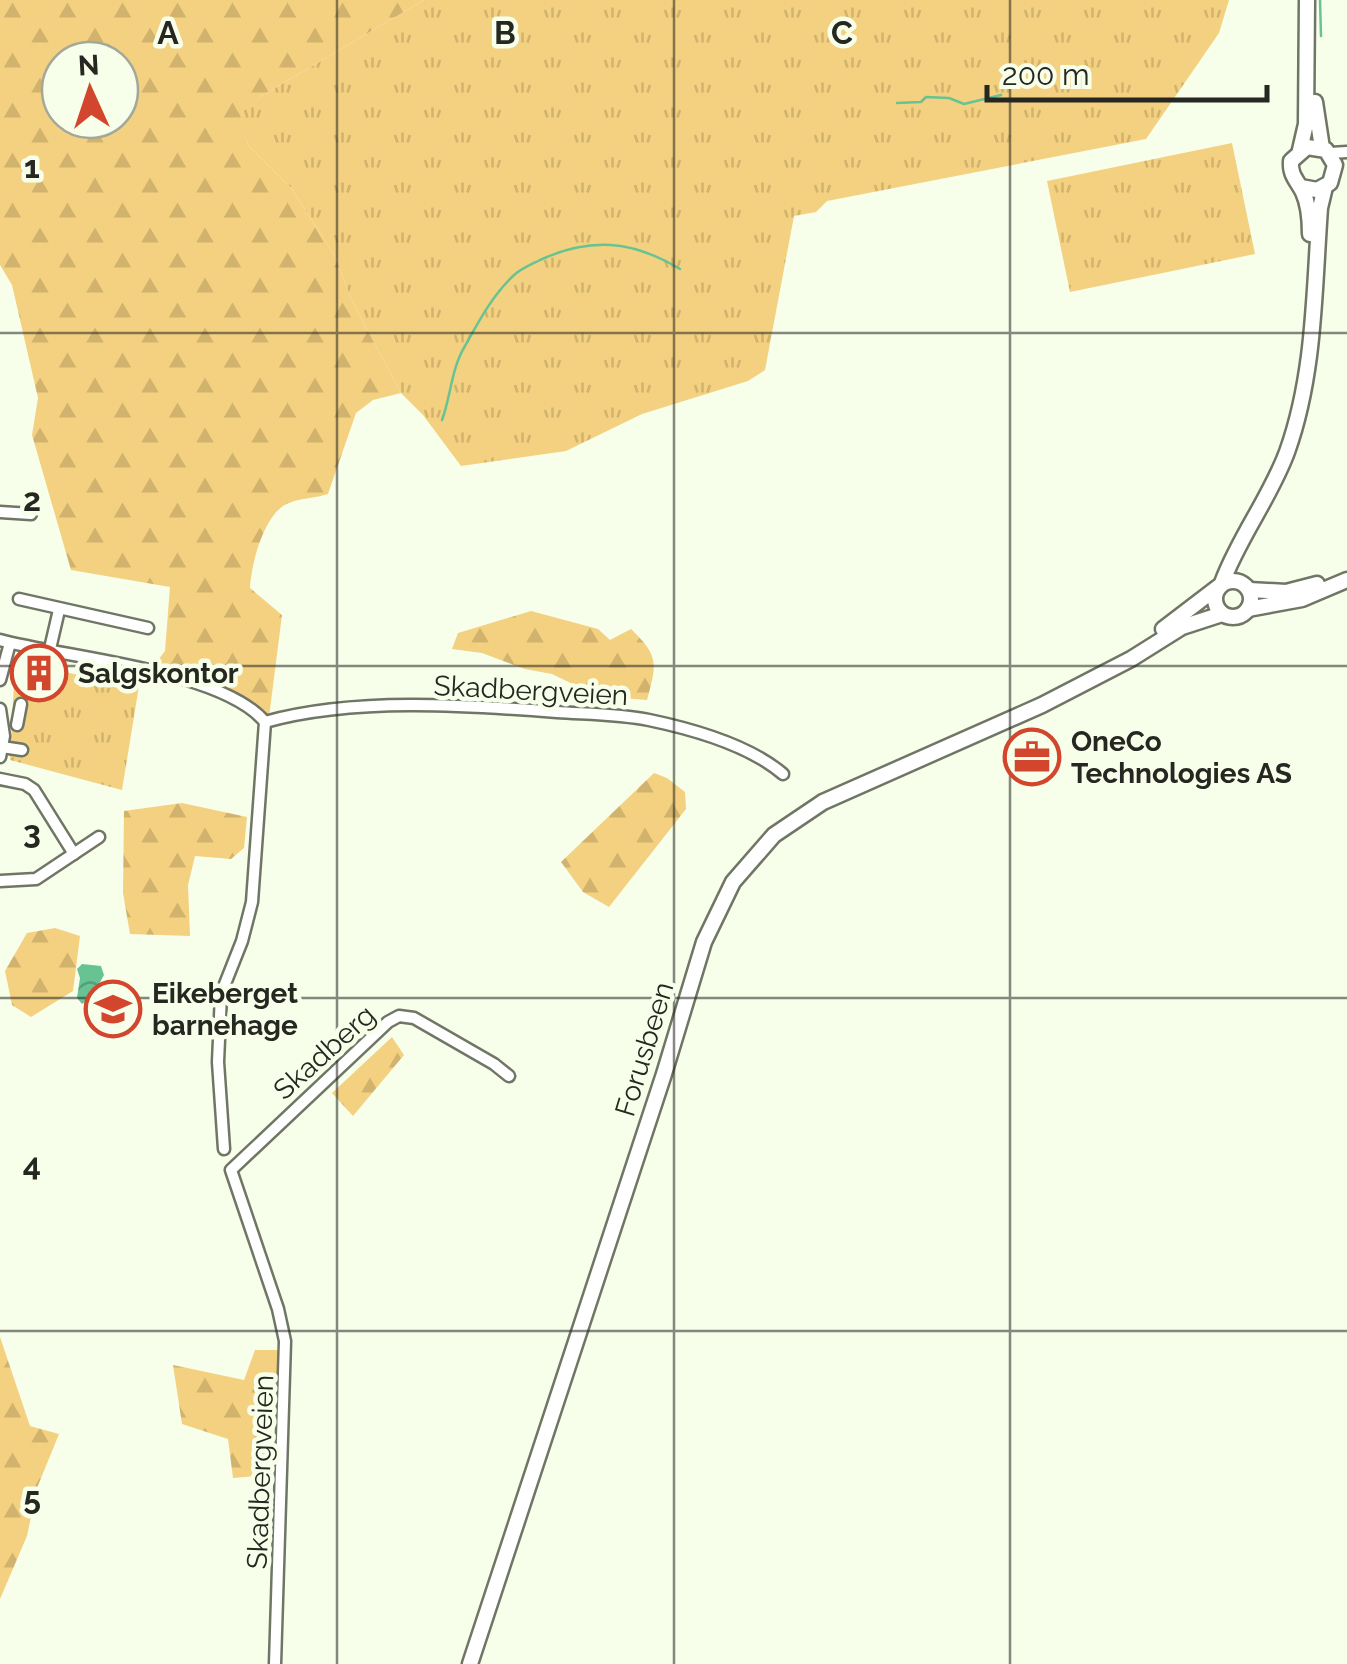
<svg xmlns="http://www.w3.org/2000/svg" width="1347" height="1664" font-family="Raleway,sans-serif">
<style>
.grass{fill:url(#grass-tufts)}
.forest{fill:url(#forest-firs);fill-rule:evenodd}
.water{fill:url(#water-waves)}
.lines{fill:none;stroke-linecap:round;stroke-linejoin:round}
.stream{stroke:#67c393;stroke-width:2.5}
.street-casing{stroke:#707665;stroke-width:15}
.secondary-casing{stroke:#707665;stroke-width:19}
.street{stroke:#fff;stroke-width:10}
.secondary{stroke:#fff;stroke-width:14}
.grid{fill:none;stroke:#252720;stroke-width:2.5;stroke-opacity:0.55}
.labels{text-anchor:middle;stroke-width:9;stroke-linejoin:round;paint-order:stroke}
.poi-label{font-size:28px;font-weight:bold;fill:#252720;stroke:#f7feea;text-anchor:start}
.street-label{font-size:28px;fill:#252720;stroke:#f7feea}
.grid-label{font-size:32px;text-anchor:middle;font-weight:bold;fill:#252720;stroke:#f7feea;stroke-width:9;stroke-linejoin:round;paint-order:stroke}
</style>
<defs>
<pattern id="grass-tufts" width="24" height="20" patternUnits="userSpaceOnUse" patternTransform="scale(2.5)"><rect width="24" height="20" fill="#f4d180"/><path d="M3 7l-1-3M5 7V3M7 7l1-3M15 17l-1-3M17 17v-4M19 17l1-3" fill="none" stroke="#d1b36e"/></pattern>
<pattern id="forest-firs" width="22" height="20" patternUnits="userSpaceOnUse" patternTransform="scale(2.5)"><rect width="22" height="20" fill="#f4d180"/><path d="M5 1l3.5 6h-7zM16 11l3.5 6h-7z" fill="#d1b36e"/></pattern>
<pattern id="water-waves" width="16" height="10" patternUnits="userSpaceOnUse" patternTransform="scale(2.5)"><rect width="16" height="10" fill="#67c393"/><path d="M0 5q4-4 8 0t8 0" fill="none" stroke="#559e78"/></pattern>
</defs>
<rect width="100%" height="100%" fill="#f7feea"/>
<g class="grass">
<polygon points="424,0 1229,0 1219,33 1146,139 827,201 816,212 794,216 765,370 748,381 642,414 566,451 461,466 423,415 401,393 351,299 336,258 292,189 248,145 239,114 263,95"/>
<polygon points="1232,143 1255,254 1070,292 1047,181"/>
<polygon points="15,663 139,686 122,790 10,760"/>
</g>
<g class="forest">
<path d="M0,0H424L263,95L240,114L248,145L292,189L336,258L351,299L401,393L373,400L356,413L328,494C316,498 301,498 289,503C264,512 251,565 250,588L282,615L269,717L151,669L165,651L170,587L71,570L32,435L38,398L12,285L0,265ZM60,60H120V120H60Z"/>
<path d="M531,611L598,629L610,640L631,629C659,656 657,663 647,700L597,696L552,674L525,669L482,653L452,649L458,633Z"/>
<polygon points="654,773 667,778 685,792 686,809 609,907 583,892 561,862"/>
<polygon points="182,803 247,817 244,848 231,859 195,856 188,885 190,936 130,934 123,893 124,811"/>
<polygon points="55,928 80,936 73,991 31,1017 12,1005 5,971 27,933"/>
<polygon points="392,1037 404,1055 353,1116 332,1093"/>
<polygon points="0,1337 30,1426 59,1434 37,1488 27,1536 0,1599"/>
<polygon points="255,1350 279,1350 268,1475 233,1478 228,1439 182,1424 173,1365 244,1380"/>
</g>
<polygon class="water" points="82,964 101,966 104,975 92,997 82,1004 77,998 80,978 77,969"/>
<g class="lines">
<g class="stream">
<polyline points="1320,0 1321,36"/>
<polyline points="897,103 921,102 926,97 949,98 964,104 1001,95"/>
<path d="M442,420C451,396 451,369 465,346C479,321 492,296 513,276C520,269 530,265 540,260C590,237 632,240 680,269"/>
</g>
<g class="street-casing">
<g id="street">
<polyline points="1330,153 1347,152"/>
<polyline points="0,512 31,514"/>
<polyline points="19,599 148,628"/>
<path d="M0,640C67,658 222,670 265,722L252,902L242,941L221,994L218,1062L224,1149"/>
<polyline points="49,653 59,610"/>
<polyline points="0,680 10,643"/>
<polyline points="0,709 4,736 0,757"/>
<path d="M265,722C353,697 467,705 557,712C587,714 619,714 649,720C692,729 749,745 783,774"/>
<polyline points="17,725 21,704"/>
<polyline points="2,747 22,750"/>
<polyline points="0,779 25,784 34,790 74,854"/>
<polyline points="0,881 36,879 99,837"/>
<polyline points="275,1664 285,1341 278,1309 231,1170 388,1022 399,1016 414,1018 494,1064 509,1076"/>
</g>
</g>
<g class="secondary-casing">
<g id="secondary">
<polyline points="1315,102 1322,148"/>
<polyline points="1300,150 1306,124 1307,0"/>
<path d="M1301,187L1317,190L1330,183L1335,165L1326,150L1307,147L1291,161C1290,176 1297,180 1303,192C1309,205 1310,220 1310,234"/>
<circle cx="1233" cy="599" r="18"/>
<path d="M1222,583C1239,537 1270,498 1287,452C1315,374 1314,290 1320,208L1325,187"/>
<polyline points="1249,590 1286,592 1317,584"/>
<polyline points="1248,609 1302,599 1347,580"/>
<polyline points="1163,629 1218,587"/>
<polyline points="470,1664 664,1074 704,942 733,882 774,835 823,802 1042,705 1131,659 1182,627 1222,614"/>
</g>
</g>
<use href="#street" class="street"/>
<use href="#secondary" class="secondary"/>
</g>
<path class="grid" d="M337,0V1664M674,0V1664M1010,0V1664M0,333H1347M0,666H1347M0,998H1347M0,1331H1347"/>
<defs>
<g id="building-ring" transform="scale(2.875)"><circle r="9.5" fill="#f7feea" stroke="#d2462e" stroke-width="1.5"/><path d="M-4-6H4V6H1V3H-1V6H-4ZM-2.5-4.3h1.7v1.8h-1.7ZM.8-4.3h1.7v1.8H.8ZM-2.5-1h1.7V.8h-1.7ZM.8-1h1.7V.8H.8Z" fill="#d2462e"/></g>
<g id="office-ring" transform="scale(2.875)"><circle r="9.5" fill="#f7feea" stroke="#d2462e" stroke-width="1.5"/><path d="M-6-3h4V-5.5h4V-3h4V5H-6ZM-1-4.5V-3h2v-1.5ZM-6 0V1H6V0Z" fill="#d2462e"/></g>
<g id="school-ring" transform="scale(2.875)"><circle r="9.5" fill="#f7feea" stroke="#d2462e" stroke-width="1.5"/><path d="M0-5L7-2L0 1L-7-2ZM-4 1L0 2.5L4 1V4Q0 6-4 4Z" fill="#d2462e"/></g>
</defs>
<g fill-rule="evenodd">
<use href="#building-ring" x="39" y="673"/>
<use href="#office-ring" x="1032" y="757"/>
<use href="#school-ring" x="113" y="1009"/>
</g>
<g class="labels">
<g class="poi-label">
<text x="78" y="683">Salgskontor</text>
<text x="1071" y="751">OneCo<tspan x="1071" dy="32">Technologies AS</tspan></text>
<text x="152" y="1003">Eikeberget<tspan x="152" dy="32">barnehage</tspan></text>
</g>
<g class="street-label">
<text transform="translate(531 690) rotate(3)" y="10">Skadbergveien</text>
<text transform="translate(644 1049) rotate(-73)" y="10">Forusbeen</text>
<text transform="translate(324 1052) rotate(-42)" y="10">Skadberg</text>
<text transform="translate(260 1472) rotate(-88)" y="10">Skadbergveien</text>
</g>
</g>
<g class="grid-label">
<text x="168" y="44">A</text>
<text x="505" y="44">B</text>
<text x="842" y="44">C</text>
<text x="32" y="178">1</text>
<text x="32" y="511">2</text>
<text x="32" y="843">3</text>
<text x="32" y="1176">4</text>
<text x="32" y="1509">5</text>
</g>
<g transform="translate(90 90) rotate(357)"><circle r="48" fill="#f7feea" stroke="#a3a899" stroke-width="2.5"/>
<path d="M0-8L18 38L0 25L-18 38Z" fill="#d2462e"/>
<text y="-15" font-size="28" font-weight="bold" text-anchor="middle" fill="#252720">N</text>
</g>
<path d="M987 85v15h280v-15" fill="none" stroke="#252720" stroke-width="5"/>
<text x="1002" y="85" font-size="30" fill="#252720" stroke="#f7feea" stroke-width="8" paint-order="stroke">200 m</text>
</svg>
